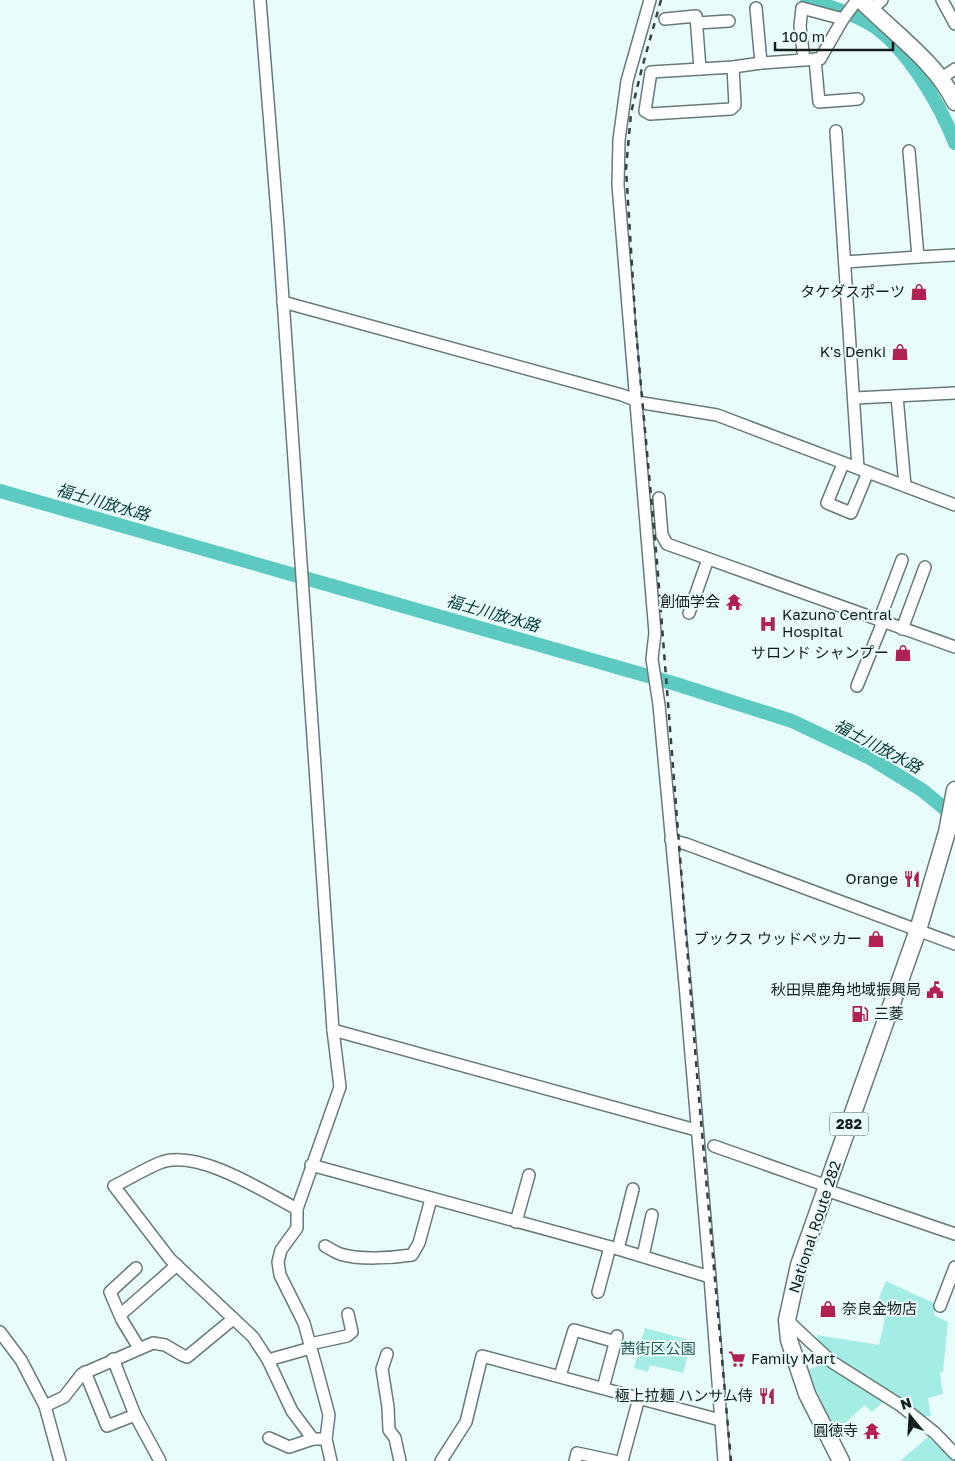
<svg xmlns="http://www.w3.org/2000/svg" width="955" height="1461" font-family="'Golos Text','Noto Sans JP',sans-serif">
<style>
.green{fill:#a4ede5}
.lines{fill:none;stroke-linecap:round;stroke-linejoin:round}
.river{stroke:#5ccac0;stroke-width:14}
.minor-casing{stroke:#677a77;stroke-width:14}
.highway-casing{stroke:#677a77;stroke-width:19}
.minor{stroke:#fff;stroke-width:11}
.highway{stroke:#fff;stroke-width:16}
.rail{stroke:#374140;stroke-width:2.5;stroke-dasharray:6 6;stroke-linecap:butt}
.labels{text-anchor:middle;stroke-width:4;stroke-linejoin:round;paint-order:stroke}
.shield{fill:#e8fdfb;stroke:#54605f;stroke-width:1}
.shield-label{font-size:14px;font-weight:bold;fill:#151d1c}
.poi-label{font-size:15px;fill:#151d1c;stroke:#e8fdfb;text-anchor:end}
.street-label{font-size:15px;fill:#151d1c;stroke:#e8fdfb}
.park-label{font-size:15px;fill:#2b5b57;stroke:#e8fdfb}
.water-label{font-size:16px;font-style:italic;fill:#003733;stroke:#e8fdfb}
</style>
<rect width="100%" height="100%" fill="#e8fdfb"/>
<g class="green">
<polygon points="886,1281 936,1304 934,1315 948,1322 943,1372 940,1373 943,1394 928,1398 931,1416 921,1417 818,1344 817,1335 879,1345 885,1318 874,1310"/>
<polygon points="645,1328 692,1341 683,1373 650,1365 648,1372 634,1368"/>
<polygon points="828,1362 886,1399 872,1412 865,1405 835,1432 807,1370"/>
<polygon points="928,1437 955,1461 900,1461"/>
</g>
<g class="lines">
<g class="river">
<path d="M807,0C829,6 856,14 875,27C909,51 940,105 955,143"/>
<polyline points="0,491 676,684 792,721 870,758 922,790 955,817"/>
</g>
<g class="minor-casing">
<g id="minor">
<polyline points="260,0 278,226 333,1030 340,1087 297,1209 297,1228 281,1250 278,1262 280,1275 304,1323 317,1370 329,1415 326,1439"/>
<polyline points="650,0 627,81 619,140 618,185 655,633 652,659 659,705 685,984 710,1277 724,1461"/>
<polyline points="942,0 955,24"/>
<polyline points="871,10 882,0"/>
<polyline points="665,19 696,16 700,69"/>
<polyline points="843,19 854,4 859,0"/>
<polyline points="697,23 729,21"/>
<polyline points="815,59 819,102 858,99"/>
<polyline points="761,63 804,60 800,26 802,8 843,19 820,59 804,60"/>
<polygon points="733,67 735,105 731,109 650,114 645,111 651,72"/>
<polyline points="733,67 761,63 756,8"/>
<polyline points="940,79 955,69"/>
<polyline points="836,131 858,468"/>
<polyline points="909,151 918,257 955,255"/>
<polyline points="845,262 918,257"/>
<polyline points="283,302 622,395 643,403 717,415 955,505"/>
<polyline points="897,396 905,486"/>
<polyline points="855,398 955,393"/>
<polyline points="843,464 827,503 851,513 868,472"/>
<polyline points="659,498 662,535 667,544 955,647"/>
<polyline points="689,613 708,559"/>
<polyline points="879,621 902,560"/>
<polyline points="902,629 925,567"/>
<polyline points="857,686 883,622"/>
<polyline points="671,840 686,844 955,944"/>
<polyline points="333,1030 696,1130"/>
<polyline points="714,1146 827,1186"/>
<polyline points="311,1165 618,1249 710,1277"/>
<polyline points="826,1190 955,1234"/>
<path d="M297,1209C263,1191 200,1150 162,1162C146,1168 129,1179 114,1186L170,1259L253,1337L268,1360L292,1411L313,1439"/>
<polyline points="516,1222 529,1175"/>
<path d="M325,1246C330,1249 335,1252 340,1254C358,1260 392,1258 412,1255L419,1243L431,1199"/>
<polyline points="618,1249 633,1189"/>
<polyline points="643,1256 652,1215"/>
<polyline points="136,1268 110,1292 122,1320 139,1348"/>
<polyline points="598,1292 610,1247"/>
<polyline points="940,1306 955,1267"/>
<polyline points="120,1315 177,1265"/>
<polyline points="787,1320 832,1362 900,1405 935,1433 955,1454"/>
<polyline points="0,1332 21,1360 45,1406 60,1461"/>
<polyline points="310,1344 347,1336 352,1332 348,1314"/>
<polyline points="387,1354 382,1369 388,1407 389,1430 395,1438 400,1461"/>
<polyline points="113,1359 135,1415 160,1461"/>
<polyline points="268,1360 311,1348"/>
<polyline points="85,1372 107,1426 135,1415"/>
<polyline points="560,1376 574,1330 616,1342"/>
<polyline points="603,1388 617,1336"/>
<polyline points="45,1406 64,1397 82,1374 153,1343 165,1345 182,1355 187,1357 233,1319"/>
<polyline points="269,1438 289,1447 313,1439 326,1439 331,1461"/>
<polyline points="441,1461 466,1422 482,1356 720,1420"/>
<polyline points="575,1461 577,1453 614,1461"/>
<polyline points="622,1461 639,1398"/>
</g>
</g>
<g class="highway-casing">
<g id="highway">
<path d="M861,0C892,32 935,61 955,102"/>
<polyline points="841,1461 807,1394 789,1340 787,1320 799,1265 918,930 947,832 955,790"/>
</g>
</g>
<use href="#minor" class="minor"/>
<use href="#highway" class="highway"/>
<polyline class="rail" points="661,0 642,68 631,113 626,169 636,331 657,562 698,1087 731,1461"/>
</g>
<defs>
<g id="shop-bare" transform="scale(1.35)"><path d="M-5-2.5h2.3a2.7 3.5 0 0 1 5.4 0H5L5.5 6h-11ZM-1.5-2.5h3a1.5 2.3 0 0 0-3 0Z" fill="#b12152" stroke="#e8fdfb" stroke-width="2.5" paint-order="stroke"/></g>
<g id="temple-bare" transform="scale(1.35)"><path d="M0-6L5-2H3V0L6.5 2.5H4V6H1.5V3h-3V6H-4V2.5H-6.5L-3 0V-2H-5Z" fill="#b12152" stroke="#e8fdfb" stroke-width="2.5" paint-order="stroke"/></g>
<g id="hospital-bare" transform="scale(1.35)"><path d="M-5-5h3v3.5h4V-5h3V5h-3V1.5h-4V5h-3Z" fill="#b12152" stroke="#e8fdfb" stroke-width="2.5" paint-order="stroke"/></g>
<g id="restaurant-bare" transform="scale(1.35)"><path d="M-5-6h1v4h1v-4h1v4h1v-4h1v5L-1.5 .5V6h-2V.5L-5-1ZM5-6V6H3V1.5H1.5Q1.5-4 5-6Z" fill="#b12152" stroke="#e8fdfb" stroke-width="2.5" paint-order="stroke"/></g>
<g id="civic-bare" transform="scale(1.35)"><path d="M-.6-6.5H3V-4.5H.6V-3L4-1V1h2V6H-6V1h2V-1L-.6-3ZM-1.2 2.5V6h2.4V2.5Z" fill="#b12152" stroke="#e8fdfb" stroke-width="2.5" paint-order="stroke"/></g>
<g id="fuel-bare" transform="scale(1.35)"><path d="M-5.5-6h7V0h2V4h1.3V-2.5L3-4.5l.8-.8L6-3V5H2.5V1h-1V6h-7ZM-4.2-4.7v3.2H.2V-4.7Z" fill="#b12152" stroke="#e8fdfb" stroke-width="2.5" paint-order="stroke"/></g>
<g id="supermarket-bare" transform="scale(1.35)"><path d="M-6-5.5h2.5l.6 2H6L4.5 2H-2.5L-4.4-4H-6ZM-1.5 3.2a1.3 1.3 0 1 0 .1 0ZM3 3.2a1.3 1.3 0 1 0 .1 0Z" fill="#b12152" stroke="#e8fdfb" stroke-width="2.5" paint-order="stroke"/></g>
</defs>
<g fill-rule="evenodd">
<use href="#shop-bare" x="919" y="292"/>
<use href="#shop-bare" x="900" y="352"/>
<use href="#temple-bare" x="734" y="602"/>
<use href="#hospital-bare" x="768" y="624"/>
<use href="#shop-bare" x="903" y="653"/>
<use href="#restaurant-bare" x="912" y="879"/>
<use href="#shop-bare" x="876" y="939"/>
<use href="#civic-bare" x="935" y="990"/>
<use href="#fuel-bare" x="860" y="1014"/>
<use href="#shop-bare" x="828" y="1309"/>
<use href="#supermarket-bare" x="737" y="1359"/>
<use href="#restaurant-bare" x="767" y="1396"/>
<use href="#temple-bare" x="872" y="1431"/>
</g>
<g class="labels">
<rect class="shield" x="830" y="1112.5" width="38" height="23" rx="4"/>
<g class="shield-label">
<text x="849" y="1129">282</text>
</g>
<g class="poi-label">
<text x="905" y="297">タケダスポーツ</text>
<text x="886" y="357">K's Denki</text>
<text x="720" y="607">創価学会</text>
<text x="782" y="620" text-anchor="start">Kazuno Central<tspan x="782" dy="17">Hospital</tspan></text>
<text x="889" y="658">サロンド シャンプー</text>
<text x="898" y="884">Orange</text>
<text x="862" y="944">ブックス ウッドペッカー</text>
<text x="921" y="995">秋田県鹿角地域振興局</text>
<text x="874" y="1019" text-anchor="start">三菱</text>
<text x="842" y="1314" text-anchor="start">奈良金物店</text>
<text x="751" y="1364" text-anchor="start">Family Mart</text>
<text x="753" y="1401">極上拉麺 ハンサム侍</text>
<text x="858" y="1436">圓徳寺</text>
</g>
<g class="street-label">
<text transform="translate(815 1227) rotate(-72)" y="5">National Route 282</text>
</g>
<g class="park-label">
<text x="658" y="1354">茜街区公園</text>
</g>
<g class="water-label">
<text transform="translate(103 502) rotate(16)" y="6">福士川放水路</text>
<text transform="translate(493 613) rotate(16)" y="6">福士川放水路</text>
<text transform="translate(878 746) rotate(28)" y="6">福士川放水路</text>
</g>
</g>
<g transform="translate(910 1416) rotate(342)" stroke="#e8fdfb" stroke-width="4" paint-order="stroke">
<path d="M0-4L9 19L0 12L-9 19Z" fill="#151d1c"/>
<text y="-8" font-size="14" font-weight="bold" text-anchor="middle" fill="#151d1c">N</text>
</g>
<path d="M775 42v8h118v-8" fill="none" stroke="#151d1c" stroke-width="2.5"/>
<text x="782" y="42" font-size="15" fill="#151d1c" stroke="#e8fdfb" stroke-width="4" paint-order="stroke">100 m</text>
</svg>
